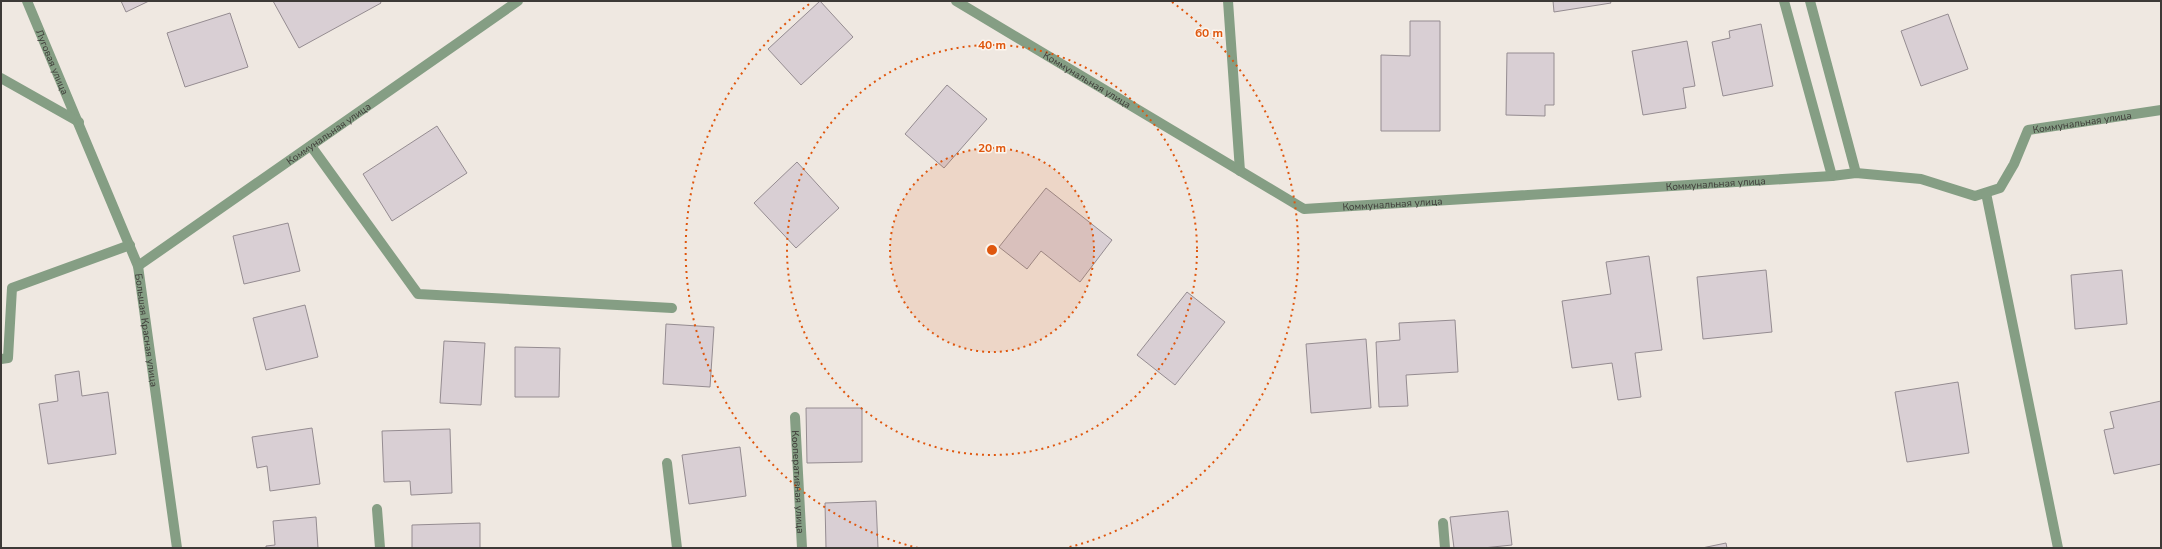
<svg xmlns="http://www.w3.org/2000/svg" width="2162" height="549" font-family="'Nunito Sans',sans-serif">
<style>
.building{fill:#d9cfd4;stroke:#958c91}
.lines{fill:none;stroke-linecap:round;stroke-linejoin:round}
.minor{stroke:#859e84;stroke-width:10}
.ring{fill:none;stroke:#df570e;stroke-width:2;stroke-dasharray:2 4}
.labels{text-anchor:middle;stroke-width:3;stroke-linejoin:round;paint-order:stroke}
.street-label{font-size:10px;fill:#3d3a37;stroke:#fcf5ee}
.centre{fill:#df570e;stroke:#fcf5ee;stroke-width:2}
.ring-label{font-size:12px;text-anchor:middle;font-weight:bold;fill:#df570e;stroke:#fcf5ee;stroke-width:3;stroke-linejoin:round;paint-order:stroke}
</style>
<rect width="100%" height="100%" fill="#efe8e1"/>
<g class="building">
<polygon points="121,1 149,1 126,12"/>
<polygon points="273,1 380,1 381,3 299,48"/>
<polygon points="820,1 853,37 801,85 768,49"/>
<polygon points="1553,1 1610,1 1611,3 1554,12"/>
<polygon points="230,13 248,67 185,87 167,33"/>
<polygon points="1948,14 1968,69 1921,86 1901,31"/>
<polygon points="1410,21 1440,21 1440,131 1381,131 1381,55 1410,56"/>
<polygon points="1761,24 1773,86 1723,96 1712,42 1730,38 1729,31"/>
<polygon points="1687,41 1695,86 1683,88 1686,108 1643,115 1632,51"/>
<polygon points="1507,53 1554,53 1554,105 1545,105 1545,116 1506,115"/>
<polygon points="947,85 987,119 944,168 905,134"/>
<polygon points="437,126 467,173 392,221 363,174"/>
<polygon points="797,162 839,208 796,248 754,203"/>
<polygon points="1046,188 1112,240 1080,282 1041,251 1027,269 999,247"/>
<polygon points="288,223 300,271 244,284 233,236"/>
<polygon points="1649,256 1662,350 1635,353 1641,397 1618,400 1612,363 1572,368 1562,301 1611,294 1606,262"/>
<polygon points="1766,270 1772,332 1703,339 1697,277"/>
<polygon points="2122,270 2127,324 2075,329 2071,275"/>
<polygon points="1187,292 1225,322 1175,385 1137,355"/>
<polygon points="305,305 318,357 266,370 253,318"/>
<polygon points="1455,320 1458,372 1406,375 1408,406 1379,407 1376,342 1400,340 1399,323"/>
<polygon points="666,324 714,327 710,387 663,384"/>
<polygon points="1366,339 1371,408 1311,413 1306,344"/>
<polygon points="444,341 485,343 481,405 440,403"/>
<polygon points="515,347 560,348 559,397 515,397"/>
<polygon points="79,371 82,396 108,392 116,454 48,464 39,404 58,401 55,375"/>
<polygon points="1958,382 1969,453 1907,462 1895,392"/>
<polygon points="2161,401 2161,464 2114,474 2104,430 2114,428 2110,412"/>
<polygon points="806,408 862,408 862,462 807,463"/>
<polygon points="312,428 320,484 270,491 267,466 257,468 252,437"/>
<polygon points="450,429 452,493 411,495 410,481 384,482 382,431"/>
<polygon points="740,447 746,496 689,504 682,455"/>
<polygon points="876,501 878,548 826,548 825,503"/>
<polygon points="1508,511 1512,545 1483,548 1454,548 1450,517"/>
<polygon points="316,517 318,548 266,548 266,546 275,545 273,521"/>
<polygon points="480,523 480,548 412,548 412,525"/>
<polygon points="1726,543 1727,548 1702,548"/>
</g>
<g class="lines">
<g class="minor">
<path id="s1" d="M27,1L138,266L177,548"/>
<path id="s2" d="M956,1L1304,209L1832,176L1856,173L1921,179L1975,196L2000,188L2014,164L2028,130L2161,110"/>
<polyline points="1228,1 1240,171"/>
<polyline points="1784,1 1832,176"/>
<polyline points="1810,1 1856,173"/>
<polyline points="1,78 79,122"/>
<polyline points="311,146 418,294 672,308"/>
<polyline points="1986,193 2058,548"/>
<path id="s3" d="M138,266L518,1"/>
<polyline points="1,359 8,358 12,288 130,245"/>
<path id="s4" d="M795,417L802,548"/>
<polyline points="667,463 677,548"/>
<polyline points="377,509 380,548"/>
<polyline points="1443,523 1445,548"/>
</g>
</g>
<circle cx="992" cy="250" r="102" fill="#df570e" fill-opacity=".12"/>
<g class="ring">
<circle cx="992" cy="250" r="102"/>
<circle cx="992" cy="250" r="205"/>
<path d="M918 548A307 307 0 0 1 812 2M1172 2A307 307 0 0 1 1066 548"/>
</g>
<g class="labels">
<g class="street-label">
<text dy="4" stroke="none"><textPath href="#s1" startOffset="66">Луговая улица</textPath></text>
<text dy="4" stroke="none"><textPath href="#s2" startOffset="153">Коммунальная улица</textPath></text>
<text dy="4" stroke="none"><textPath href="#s2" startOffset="1226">Коммунальная улица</textPath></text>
<text dy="4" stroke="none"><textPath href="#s3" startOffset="232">Коммунальная улица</textPath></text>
<text dy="4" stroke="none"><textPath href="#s2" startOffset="818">Коммунальная улица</textPath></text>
<text dy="4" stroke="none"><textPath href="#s2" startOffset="494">Коммунальная улица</textPath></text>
<text dy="4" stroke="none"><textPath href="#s1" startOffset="352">Большая Красная улица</textPath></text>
<text dy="4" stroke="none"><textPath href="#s4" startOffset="65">Кооперативная улица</textPath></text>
</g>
</g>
<circle cx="992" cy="250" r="6" class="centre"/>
<g class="ring-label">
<text x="1209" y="37">60 m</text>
<text x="992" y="49">40 m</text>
<text x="992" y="152">20 m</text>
</g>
<rect width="2162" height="549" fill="none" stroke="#3d3a37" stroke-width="4"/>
</svg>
